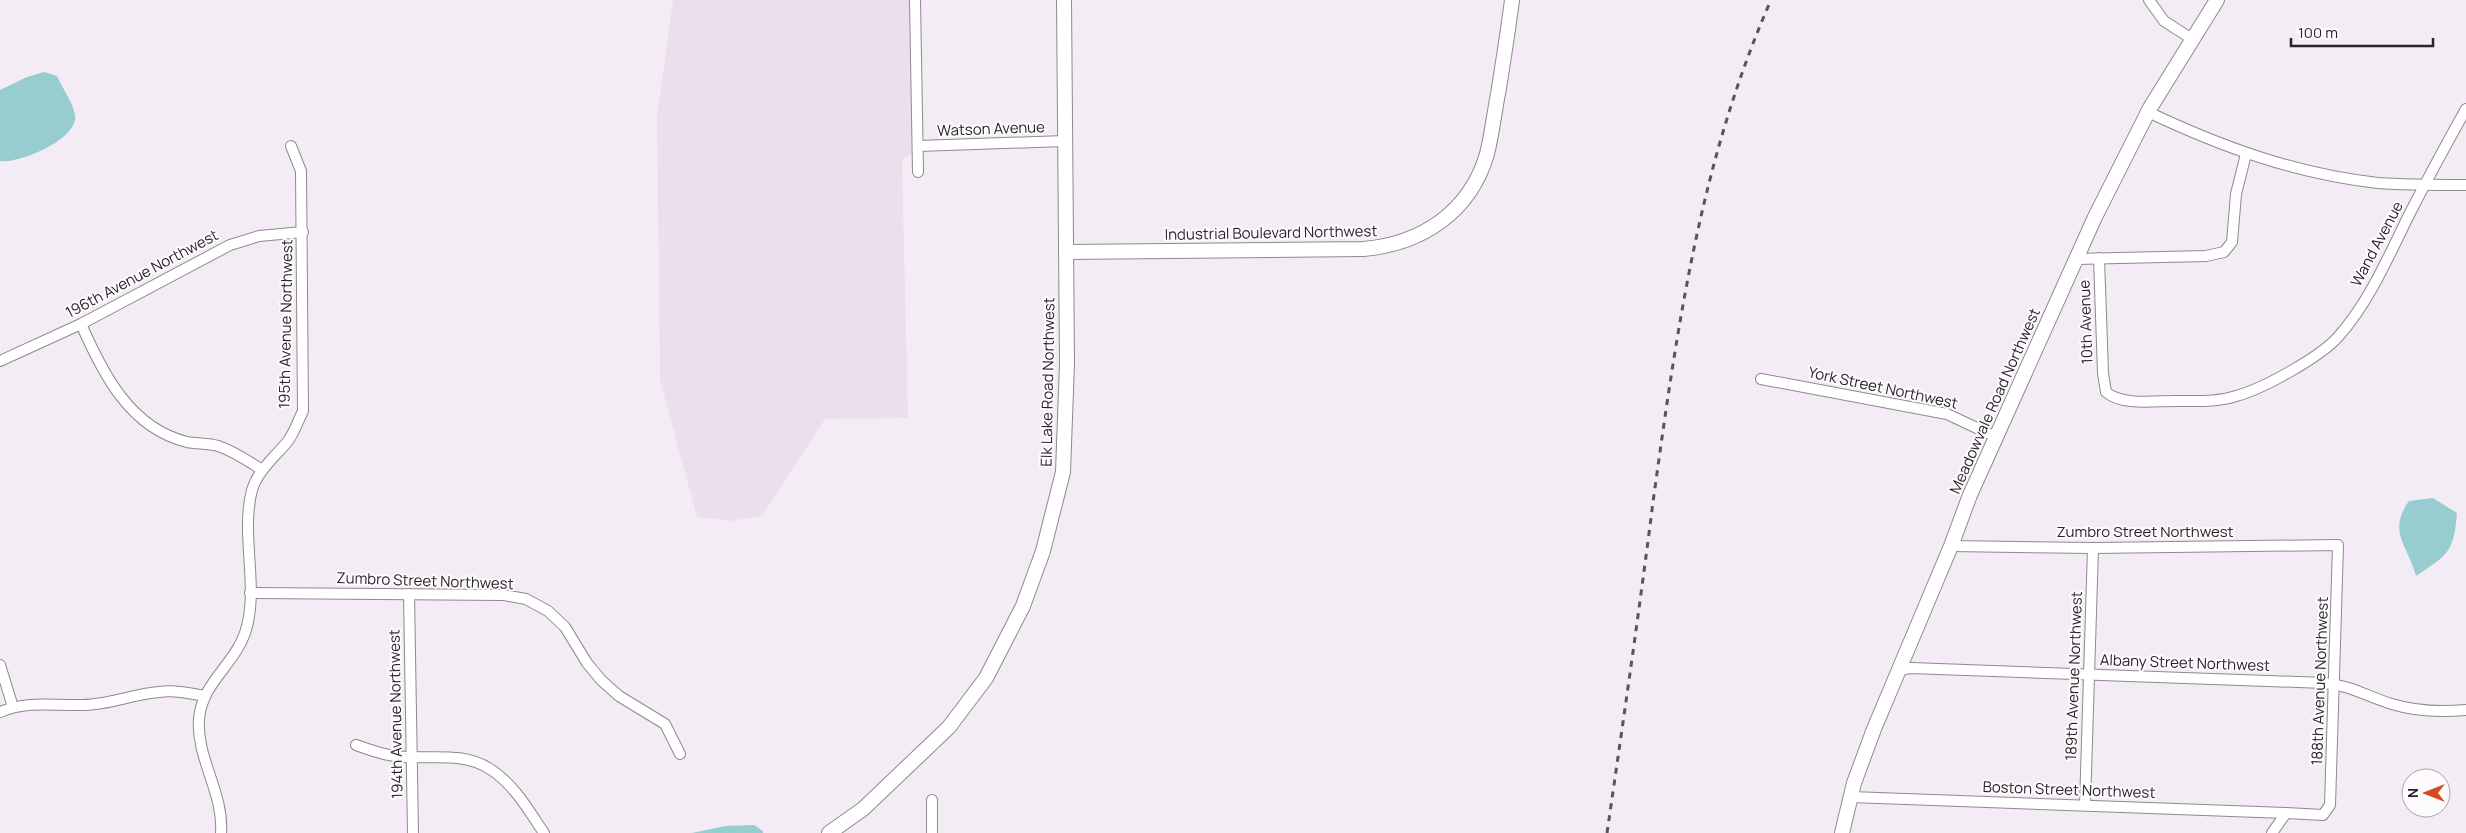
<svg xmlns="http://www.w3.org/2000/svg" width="2466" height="833" font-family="Manrope,sans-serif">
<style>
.built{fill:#ecdfed}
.water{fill:#97ccd1}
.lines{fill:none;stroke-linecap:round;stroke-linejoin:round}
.minor-casing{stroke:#8f8890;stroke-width:12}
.tertiary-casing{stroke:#8f8890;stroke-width:16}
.minor{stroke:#fff;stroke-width:10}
.tertiary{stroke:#fff;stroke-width:14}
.rail{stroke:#585458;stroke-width:3;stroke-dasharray:6 6;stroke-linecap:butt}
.labels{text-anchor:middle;stroke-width:4;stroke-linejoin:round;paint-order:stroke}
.street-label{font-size:15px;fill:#282528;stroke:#fefbfe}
</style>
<rect width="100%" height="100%" fill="#f4ecf4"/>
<polygon class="built" points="673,0 909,0 912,154 902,160 908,418 825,419 762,516 730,521 697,517 660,380 657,117"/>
<g class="water">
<path d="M44,72L57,76C62,88 73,102 75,115C79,139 19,164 0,161V90L27,77Z"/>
<path d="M2433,498L2457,513C2454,553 2447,555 2416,576C2408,546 2387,531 2409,501Z"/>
<polygon points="754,825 763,831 763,833 692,833 725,826"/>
</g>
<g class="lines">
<g class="minor-casing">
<g id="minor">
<polyline points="915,0 918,172"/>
<polyline points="2149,0 2164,21 2192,39"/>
<path d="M2148,112C2222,147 2296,174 2378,183C2407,185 2437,185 2466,185"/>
<polyline points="918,146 1065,141"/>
<path d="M2099,258L2103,373L2106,392C2123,407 2159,400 2180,401C2199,401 2218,402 2236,396C2263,389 2320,357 2338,337C2370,301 2389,255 2410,213C2428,178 2447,143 2466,109"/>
<polyline points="2076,259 2206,256 2224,252 2232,242 2236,194 2246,154"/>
<path d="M81,324C103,374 130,428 187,442C197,444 208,443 218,446C234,451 248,461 262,470"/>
<polyline points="0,361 81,324 230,245 259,236 303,232"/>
<polyline points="1761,379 1947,414 1996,437"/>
<polyline points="1951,546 2093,548 2338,545 2330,805 2323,815 2286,813 2272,833"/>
<polyline points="250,593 504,595 526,599 548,611 565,627 587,663 601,680 619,696 665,724 680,754"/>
<polyline points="409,594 413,833"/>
<polyline points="0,665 13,707"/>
<path d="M1899,670L1911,668L2324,683C2350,685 2368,697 2392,704C2414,711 2443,712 2466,710"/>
<path d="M0,712C30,700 53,706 83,705C109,705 133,694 159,692C175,690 189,693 205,696"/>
<path d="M356,745C367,749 378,753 389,755C423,762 459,749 490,769C514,784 529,811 544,833"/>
<polyline points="1851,797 2286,813"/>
<polyline points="932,800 932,833"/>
<polyline points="2085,805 2093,548"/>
<path d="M221,833C224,793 196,758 199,719C202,683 234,665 245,633C260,589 240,535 252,490C258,470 275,457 288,441C294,433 298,421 303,411L301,171L291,146"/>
</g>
</g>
<g class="tertiary-casing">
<g id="tertiary">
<path d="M1066,252L1363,249C1422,244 1470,212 1487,154C1492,134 1494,114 1498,94C1503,63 1508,31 1512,0"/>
<polyline points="829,833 863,809 949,727 986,678 1023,606 1043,551 1063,472 1067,363 1064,0"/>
<polyline points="1842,833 1854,783 1874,729 1951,546 1970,495 2095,217 2150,108 2217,0"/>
</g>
</g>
<use href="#minor" class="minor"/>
<use href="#tertiary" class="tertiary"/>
<path class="rail" d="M1607,833C1623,723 1639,613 1653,502C1677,329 1700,161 1771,0"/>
</g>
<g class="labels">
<g class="street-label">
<text transform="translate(991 129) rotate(-2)" y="5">Watson Avenue</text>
<text transform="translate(1271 233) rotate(-1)" y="5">Industrial Boulevard Northwest</text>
<text transform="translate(2377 244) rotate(-62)" y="5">Wand Avenue</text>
<text transform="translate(142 274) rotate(-28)" y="5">196th Avenue Northwest</text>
<text transform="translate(2086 322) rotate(-92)" y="5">10th Avenue</text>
<text transform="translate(286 324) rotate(-89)" y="5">195th Avenue Northwest</text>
<text transform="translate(1048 382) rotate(-89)" y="5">Elk Lake Road Northwest</text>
<text transform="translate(1883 388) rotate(12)" y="5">York Street Northwest</text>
<text transform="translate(1995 401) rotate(-66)" y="5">Meadowvale Road Northwest</text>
<text x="2145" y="537">Zumbro Street Northwest</text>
<text transform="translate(425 581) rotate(2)" y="5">Zumbro Street Northwest</text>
<text transform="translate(2185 663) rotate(2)" y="5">Albany Street Northwest</text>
<text transform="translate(2074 676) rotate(-88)" y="5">189th Avenue Northwest</text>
<text transform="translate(2320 681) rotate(-88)" y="5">188th Avenue Northwest</text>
<text transform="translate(396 714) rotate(-91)" y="5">194th Avenue Northwest</text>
<text transform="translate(2069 790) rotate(2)" y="5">Boston Street Northwest</text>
</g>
</g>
<g transform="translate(2426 793) rotate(270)"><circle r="24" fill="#fefbfe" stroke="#a8a5a8"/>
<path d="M0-4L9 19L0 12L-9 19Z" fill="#d34a23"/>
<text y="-8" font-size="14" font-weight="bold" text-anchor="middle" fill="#282528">N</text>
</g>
<path d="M2291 38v8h142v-8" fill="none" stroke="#282528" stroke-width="2.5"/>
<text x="2298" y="38" font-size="15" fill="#282528" stroke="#fefbfe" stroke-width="4" paint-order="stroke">100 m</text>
</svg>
